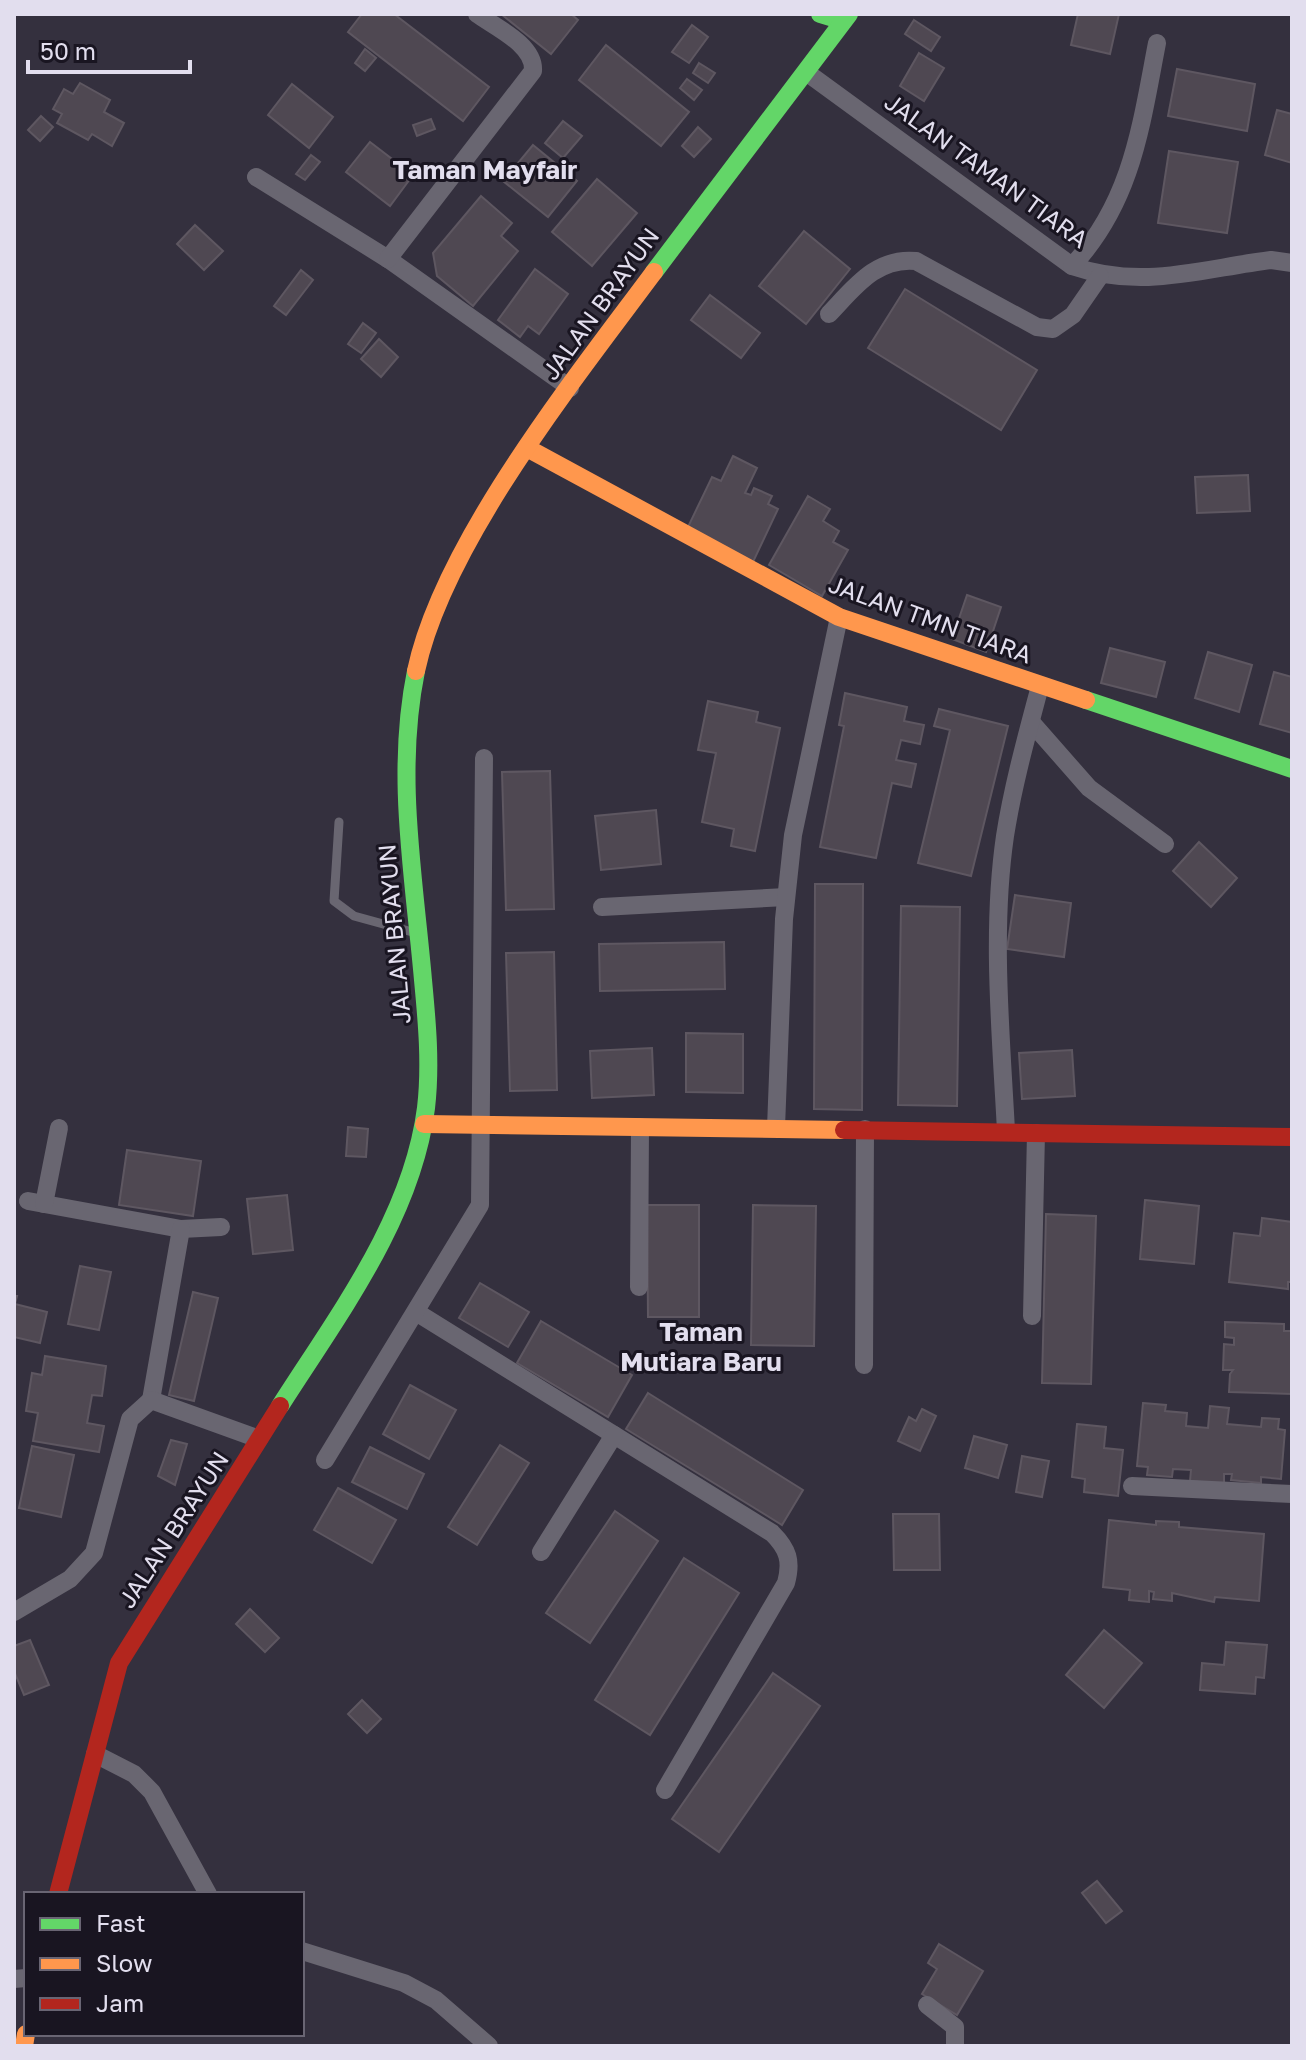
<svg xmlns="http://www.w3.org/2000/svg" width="1306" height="2060" font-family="'Golos Text',sans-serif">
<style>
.building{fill:#4f4852;stroke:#5e5761;stroke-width:2}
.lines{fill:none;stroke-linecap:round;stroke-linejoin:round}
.lane{stroke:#696671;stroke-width:9}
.street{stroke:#696671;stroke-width:18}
.fast{stroke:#63d668;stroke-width:18}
.slow{stroke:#ff974d;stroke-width:18}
.jam{stroke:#b3261e;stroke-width:18}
.labels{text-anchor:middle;stroke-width:6;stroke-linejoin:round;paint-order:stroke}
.street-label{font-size:24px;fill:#e2deee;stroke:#191521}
.neighbourhood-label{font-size:26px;font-weight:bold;fill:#e2deee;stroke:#191521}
</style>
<rect width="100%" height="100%" fill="#34303e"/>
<g class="building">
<polygon points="362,14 394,14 489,87 463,121 348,32"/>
<polygon points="501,14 571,14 578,20 551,54"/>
<polygon points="1078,14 1119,14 1110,54 1071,45"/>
<polygon points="914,20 940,37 931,51 905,34"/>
<polygon points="692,25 708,37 689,63 672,52"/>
<polygon points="606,45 689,112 661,146 579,80"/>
<polygon points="365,49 376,58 365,71 355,63"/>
<polygon points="919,53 944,68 924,101 900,86"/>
<polygon points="699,63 715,73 708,83 693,73"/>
<polygon points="1177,69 1255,84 1247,131 1168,116"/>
<polygon points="687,79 702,90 694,100 680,88"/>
<polygon points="80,83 110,100 104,112 124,123 112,146 92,134 88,140 57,123 62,114 53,109 64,89 73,94"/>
<polygon points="292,84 333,117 309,148 268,115"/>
<polygon points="1277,110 1292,114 1292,163 1265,155"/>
<polygon points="41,116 53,127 40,141 28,130"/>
<polygon points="431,119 435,129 417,136 413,125"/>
<polygon points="563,121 582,136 563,158 545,143"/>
<polygon points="698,127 711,139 694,157 682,146"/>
<polygon points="370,142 413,175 390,206 346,172"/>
<polygon points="533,145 577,181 548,217 503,181"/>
<polygon points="1169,151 1238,162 1227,233 1158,223"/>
<polygon points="311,155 320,162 305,180 296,174"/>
<polygon points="597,179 637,213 592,266 552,232"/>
<polygon points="481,196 512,223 501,236 518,251 473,306 437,276 433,253"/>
<polygon points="195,225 223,251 204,270 177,244"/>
<polygon points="804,231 850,269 806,324 759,286"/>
<polygon points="535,269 568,294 539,334 528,326 520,337 498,320"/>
<polygon points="301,270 313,280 286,315 274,306"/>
<polygon points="905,289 1037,370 1001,430 868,348"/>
<polygon points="710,295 760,333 741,358 691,320"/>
<polygon points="363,323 376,333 361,353 348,344"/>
<polygon points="379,339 398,357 381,377 361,359"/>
<polygon points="733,456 757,468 745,493 751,495 754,488 772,496 768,504 778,509 753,562 687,529 712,477 721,481"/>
<polygon points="1248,475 1250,511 1197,513 1195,477"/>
<polygon points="808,496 830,509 823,521 839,531 833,542 848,550 822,596 769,565"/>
<polygon points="967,595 1001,607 986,652 952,639"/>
<polygon points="1110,648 1165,662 1156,697 1101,683"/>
<polygon points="1208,652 1252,665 1239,712 1195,698"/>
<polygon points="1274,672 1292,677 1292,733 1260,724"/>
<polygon points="845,693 907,707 904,721 924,725 920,744 901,740 896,760 916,764 911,787 892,783 876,858 820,847 844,726 839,725"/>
<polygon points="708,701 758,712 756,722 780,728 755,851 731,846 734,829 702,822 716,753 698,750"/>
<polygon points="939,709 1008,726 971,876 918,863 950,730 934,726"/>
<polygon points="550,771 554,909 506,910 502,772"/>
<polygon points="656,810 661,864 601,870 595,816"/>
<polygon points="1199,842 1237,878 1211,907 1173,871"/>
<polygon points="815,884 863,884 862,1110 814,1109"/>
<polygon points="1015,895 1071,903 1064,957 1007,949"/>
<polygon points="901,906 960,907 957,1106 898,1105"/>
<polygon points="724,942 725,989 600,991 599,944"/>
<polygon points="554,952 557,1090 510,1091 506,953"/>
<polygon points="686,1033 743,1034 743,1093 686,1092"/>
<polygon points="652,1048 654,1095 592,1098 590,1051"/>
<polygon points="1072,1050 1075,1096 1022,1099 1019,1053"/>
<polygon points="348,1127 368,1129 366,1157 346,1156"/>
<polygon points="127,1150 201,1161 193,1216 119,1205"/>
<polygon points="287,1195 293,1250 253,1254 247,1199"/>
<polygon points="1145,1200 1199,1206 1194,1264 1140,1259"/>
<polygon points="647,1205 699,1205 699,1317 648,1317"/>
<polygon points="753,1205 816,1206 814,1346 751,1345"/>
<polygon points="1046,1214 1096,1216 1091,1384 1042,1383"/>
<polygon points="1262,1218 1292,1222 1292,1282 1288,1282 1288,1289 1229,1282 1234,1233 1260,1236"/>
<polygon points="80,1266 111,1272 99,1330 68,1324"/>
<polygon points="480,1283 529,1312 508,1347 459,1318"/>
<polygon points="193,1292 218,1298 194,1401 169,1395"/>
<polygon points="14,1296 17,1296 15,1304 47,1312 40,1343 14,1337"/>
<polygon points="541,1321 632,1375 608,1417 517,1363"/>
<polygon points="1225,1322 1284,1324 1284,1331 1292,1331 1292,1394 1229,1392 1230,1374 1233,1370 1223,1370 1224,1344 1234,1345 1234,1338 1225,1337"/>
<polygon points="45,1356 106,1366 102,1396 92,1395 87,1423 104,1426 99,1452 33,1441 38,1413 26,1411 32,1373 42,1375"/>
<polygon points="410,1385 456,1410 429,1459 383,1434"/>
<polygon points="648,1393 803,1490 782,1525 626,1429"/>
<polygon points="1143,1403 1166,1405 1165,1411 1187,1413 1186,1426 1208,1428 1210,1406 1229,1408 1227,1424 1261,1427 1262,1418 1279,1419 1278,1429 1285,1430 1281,1479 1261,1477 1261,1483 1231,1480 1232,1474 1224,1474 1224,1484 1190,1481 1191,1470 1173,1469 1172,1477 1147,1475 1148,1467 1137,1466"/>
<polygon points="922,1409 936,1416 920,1451 898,1441 909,1417 916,1421"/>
<polygon points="1077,1424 1106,1427 1104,1448 1123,1450 1118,1496 1084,1492 1085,1479 1072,1477"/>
<polygon points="974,1436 1007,1445 998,1478 965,1468"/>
<polygon points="171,1440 187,1444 175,1485 158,1476"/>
<polygon points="500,1445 529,1463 477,1545 448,1527"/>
<polygon points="32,1446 74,1455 61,1517 19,1508"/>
<polygon points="370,1447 424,1474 407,1509 352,1482"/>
<polygon points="1022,1456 1049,1461 1042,1497 1016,1492"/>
<polygon points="338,1488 396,1520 372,1563 314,1530"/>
<polygon points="615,1511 658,1541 590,1643 546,1613"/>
<polygon points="893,1514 939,1514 940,1570 894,1570"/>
<polygon points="1109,1520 1156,1525 1156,1521 1179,1522 1179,1527 1264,1534 1259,1601 1215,1597 1214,1602 1172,1593 1172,1601 1153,1599 1154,1592 1149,1591 1149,1602 1129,1600 1130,1590 1103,1587"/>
<polygon points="684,1558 739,1593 650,1735 595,1700"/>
<polygon points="250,1609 279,1638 265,1652 236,1624"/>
<polygon points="1104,1630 1142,1663 1104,1708 1066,1675"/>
<polygon points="30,1640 49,1685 24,1695 14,1671 14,1646"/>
<polygon points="1226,1642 1267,1645 1264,1678 1256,1677 1255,1694 1200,1690 1202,1663 1224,1665"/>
<polygon points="773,1673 820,1706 719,1852 672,1819"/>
<polygon points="362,1700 381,1719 367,1733 348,1714"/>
<polygon points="1097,1881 1122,1911 1106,1923 1082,1893"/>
<polygon points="939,1944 983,1971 957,2015 922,1994 937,1969 928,1963"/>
</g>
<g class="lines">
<polyline class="lane" points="339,822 334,901 354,916 416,933"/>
<g class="street">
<path d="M806,72L1072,266C1142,290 1200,269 1271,260L1292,263"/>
<polyline points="256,177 388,259 570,388"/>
<path d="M388,259L533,71C535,45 495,27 477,14"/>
<path d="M1072,266C1132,202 1141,126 1157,43"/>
<path d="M829,314C854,288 876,257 916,261L1037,327L1053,329L1073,315L1100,276"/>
<polyline points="1031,722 1089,788 1165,844"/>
<polyline points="602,907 786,897"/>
<polyline points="776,1128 784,919 793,835 839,617"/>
<path d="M1006,1131C1001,1034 991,932 1005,836C1013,785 1027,735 1040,686"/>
<polyline points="28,1201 181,1229 221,1227"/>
<polyline points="44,1204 59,1128"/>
<polyline points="639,1287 640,1127"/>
<path d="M416,1312L772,1533C788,1549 792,1561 786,1583L665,1790"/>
<polyline points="1032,1316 1036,1133"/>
<polyline points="864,1365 865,1129"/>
<polyline points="151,1400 181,1229"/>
<polyline points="325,1460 480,1205 484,758"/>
<polyline points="1132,1486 1292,1494"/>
<polyline points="541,1552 614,1435"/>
<polyline points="14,1612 70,1579 94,1553 130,1419 151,1400 259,1439"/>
<polyline points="95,1754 134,1774 152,1792 208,1894"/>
<polyline points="302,1951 404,1983 436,2000 489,2046"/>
<polyline points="14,1979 26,1978"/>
<polyline points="927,2005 955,2027 955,2046"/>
</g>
<g class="fast">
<polyline points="820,14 843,21"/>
<polyline points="654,272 849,14"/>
<polyline points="1086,700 1292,769"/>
<path d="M280,1406C338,1315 412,1218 426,1108C431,1065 427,1022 423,980C414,876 395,774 416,671"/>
</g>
<g class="slow">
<polyline points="527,448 839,617 1086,700"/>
<path d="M416,671C443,543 576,377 654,272"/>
<polyline points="424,1124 844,1130"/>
<polyline points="24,2046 26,2034"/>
</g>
<g class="jam">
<polyline points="844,1130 1292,1137"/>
<polyline points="58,1894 119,1663 280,1406"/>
</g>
</g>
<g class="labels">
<g class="street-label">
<text transform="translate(986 171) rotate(36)" y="8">JALAN TAMAN TIARA</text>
<text transform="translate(601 304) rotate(-54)" y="8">JALAN BRAYUN</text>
<text transform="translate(930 620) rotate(20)" y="8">JALAN TMN TIARA</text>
<text transform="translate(395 934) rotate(-95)" y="8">JALAN BRAYUN</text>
<text transform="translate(174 1530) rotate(-57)" y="8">JALAN BRAYUN</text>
</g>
<g class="neighbourhood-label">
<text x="485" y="179">Taman Mayfair</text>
<text x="701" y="1341">Taman<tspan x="701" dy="30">Mutiara Baru</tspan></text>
</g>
</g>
<rect width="1306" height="2060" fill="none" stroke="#e2deee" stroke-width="32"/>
<rect x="24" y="1892" width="280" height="144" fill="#191521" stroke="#696573" stroke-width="2"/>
<rect x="40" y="1918" width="40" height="12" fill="#63d668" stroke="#696573" stroke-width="2"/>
<text x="96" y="1932" font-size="24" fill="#e2deee">Fast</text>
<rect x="40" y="1958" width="40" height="12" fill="#ff974d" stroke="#696573" stroke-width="2"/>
<text x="96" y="1972" font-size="24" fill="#e2deee">Slow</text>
<rect x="40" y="1998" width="40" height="12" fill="#b3261e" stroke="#696573" stroke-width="2"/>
<text x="96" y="2012" font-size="24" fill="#e2deee">Jam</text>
<path d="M28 60v12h162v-12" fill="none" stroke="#e2deee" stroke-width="4"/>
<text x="40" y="60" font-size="24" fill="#e2deee" stroke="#191521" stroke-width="6" paint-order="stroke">50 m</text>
</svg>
